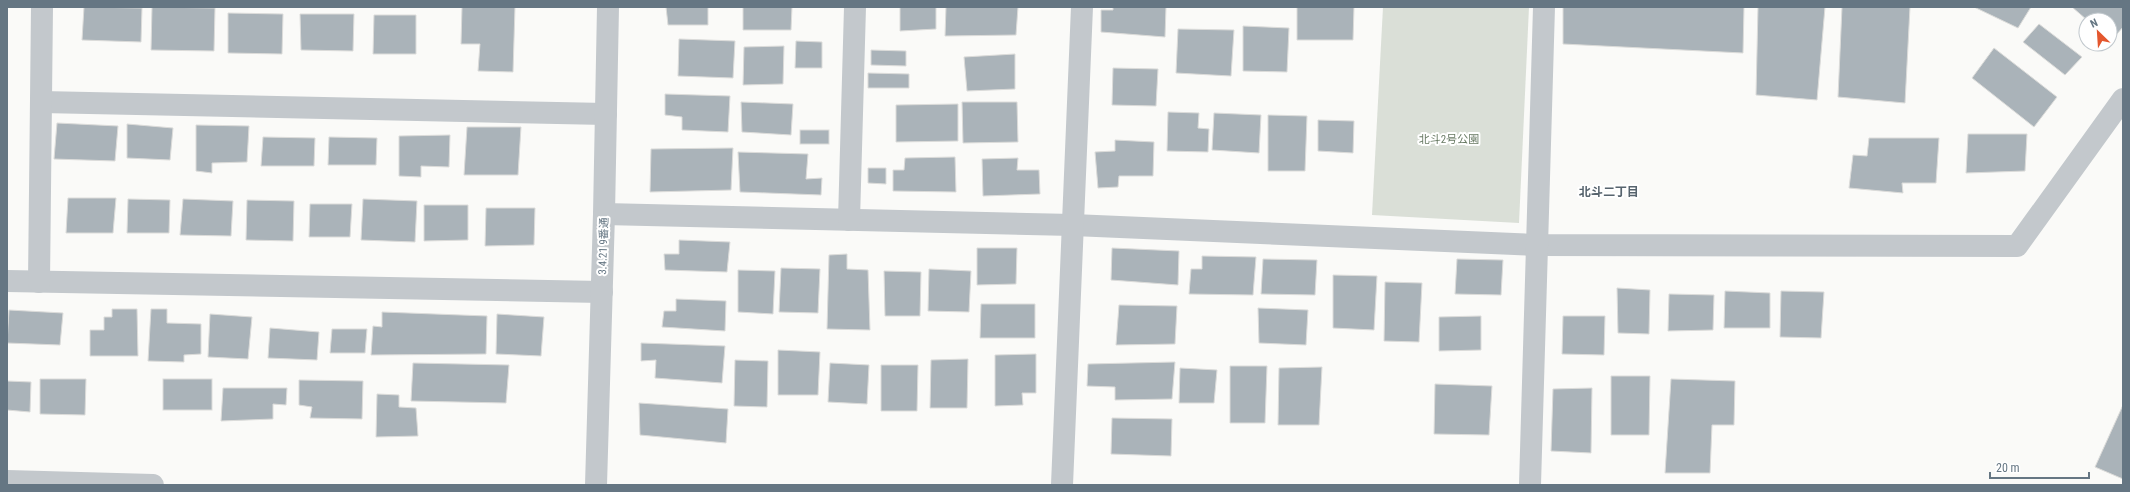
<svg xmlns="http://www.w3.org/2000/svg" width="2130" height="492" font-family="'Roboto Condensed','Noto Sans JP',sans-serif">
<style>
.green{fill:#dadfd7}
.building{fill:#aab3b9;stroke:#dcdcda}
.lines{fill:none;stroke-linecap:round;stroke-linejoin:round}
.minor{stroke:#c3c8cc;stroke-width:22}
.tertiary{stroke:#c3c8cc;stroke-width:22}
.labels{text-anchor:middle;stroke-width:4;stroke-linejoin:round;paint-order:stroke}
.park-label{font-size:11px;fill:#687a64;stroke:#fff}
.street-label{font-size:11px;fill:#657683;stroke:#fff}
.neighbourhood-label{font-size:12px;font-weight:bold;fill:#57646e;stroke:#fff}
</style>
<rect width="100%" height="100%" fill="#fafaf8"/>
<polygon class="green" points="1383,7 1529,7 1519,223 1372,215"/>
<g class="building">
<polygon points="84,7 142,8 141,42 82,40"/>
<polygon points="152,7 215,8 214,51 151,50"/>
<polygon points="462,7 515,7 513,72 478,71 480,44 461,44"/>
<polygon points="666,7 708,7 708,25 668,25"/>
<polygon points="743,7 792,7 791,30 743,30"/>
<polygon points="900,7 936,7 936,29 900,31"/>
<polygon points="946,7 1018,7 1016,35 945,36"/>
<polygon points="1113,7 1166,7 1165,37 1101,32 1101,10 1113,10"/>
<polygon points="1297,7 1354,7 1353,40 1297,40"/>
<polygon points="1563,7 1744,7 1743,53 1563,44"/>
<polygon points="1758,7 1825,7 1817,100 1756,95"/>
<polygon points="1842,7 1910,7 1905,103 1838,97"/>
<polygon points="1974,7 2031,7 2018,28"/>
<polygon points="2072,7 2123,7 2123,27 2111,41 2110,20 2087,20"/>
<polygon points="228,13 283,14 282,54 228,53"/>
<polygon points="300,14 354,14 353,51 301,50"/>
<polygon points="374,15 416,15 416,54 373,54"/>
<polygon points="2039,24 2082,57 2065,75 2023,42"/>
<polygon points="1243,26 1289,28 1287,72 1243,71"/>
<polygon points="1178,29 1234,30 1231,76 1176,73"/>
<polygon points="679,39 735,41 733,78 678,76"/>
<polygon points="796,41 822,42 822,68 795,68"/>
<polygon points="784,46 783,84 743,85 744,47"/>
<polygon points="1994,48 2057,97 2034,127 1972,78"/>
<polygon points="871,50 906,51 906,66 871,65"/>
<polygon points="1015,54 1015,89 967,91 964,57"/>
<polygon points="1113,68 1158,69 1156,106 1112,105"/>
<polygon points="868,73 909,74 909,88 868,88"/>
<polygon points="665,94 730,96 728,132 682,130 682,117 665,115"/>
<polygon points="741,102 793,104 791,135 742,132"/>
<polygon points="962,102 1017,102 1018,142 963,143"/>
<polygon points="958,104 958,141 896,142 896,105"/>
<polygon points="1168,112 1199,113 1198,128 1209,129 1208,152 1167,151"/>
<polygon points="1214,113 1261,115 1259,153 1212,150"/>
<polygon points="1268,115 1307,116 1305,171 1268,171"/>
<polygon points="1318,120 1354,121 1353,153 1318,151"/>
<polygon points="57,123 118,126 115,161 54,159"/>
<polygon points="127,124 173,128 170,160 127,158"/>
<polygon points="196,125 249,126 247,162 212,163 212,173 196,171"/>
<polygon points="467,127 521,127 518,175 464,175"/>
<rect x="800" y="130" width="29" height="14"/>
<polygon points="1968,134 2027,134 2025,171 1966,173"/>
<polygon points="450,135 449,167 421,166 421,177 399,176 399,136"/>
<polygon points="263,137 315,138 314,166 261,166"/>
<polygon points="329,137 377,138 376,165 328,165"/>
<polygon points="1869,138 1939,138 1936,183 1902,183 1903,193 1849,188 1853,155 1867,156"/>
<polygon points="1115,140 1154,142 1153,176 1119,176 1118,187 1098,188 1095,152 1115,151"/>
<polygon points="733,148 731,190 650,192 651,149"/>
<polygon points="738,152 808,154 806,179 822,178 821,195 740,192"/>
<polygon points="955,157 956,192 893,191 893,170 904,170 905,158"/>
<polygon points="1018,158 1017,170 1039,170 1040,194 983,196 982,159"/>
<polygon points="868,168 886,168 886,184 868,183"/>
<polygon points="68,198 116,198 113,233 66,233"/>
<polygon points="128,199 170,200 169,233 127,233"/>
<polygon points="183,199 233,201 231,236 180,235"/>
<polygon points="363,199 417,201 415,242 361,240"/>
<polygon points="247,200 294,201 293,241 246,240"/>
<polygon points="310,204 352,204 350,237 309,237"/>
<polygon points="424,205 468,205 468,240 424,241"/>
<polygon points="486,208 535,208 534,245 485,246"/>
<polygon points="679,240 730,242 727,272 665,270 664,254 679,254"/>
<polygon points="977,248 1017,248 1016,284 977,285"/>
<polygon points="1112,248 1179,251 1178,285 1111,280"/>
<polygon points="847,254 847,269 868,270 870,330 827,329 829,255"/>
<polygon points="1202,256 1256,257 1253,295 1189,294 1191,269 1202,269"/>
<polygon points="1263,259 1317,260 1315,295 1261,294"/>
<polygon points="1457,259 1503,260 1501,295 1455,294"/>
<polygon points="781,268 820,269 818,313 779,312"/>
<polygon points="929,269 971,271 969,312 928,311"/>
<polygon points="738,270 775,271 773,314 738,312"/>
<polygon points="884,271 921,272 920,316 885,316"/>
<polygon points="1333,275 1377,276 1374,330 1333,328"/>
<polygon points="1385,282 1422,283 1419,342 1384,341"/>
<polygon points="1617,288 1650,290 1649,334 1618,333"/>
<polygon points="1725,291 1770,293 1770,328 1724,328"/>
<polygon points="1781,291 1824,292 1821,338 1780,337"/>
<polygon points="1669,294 1714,295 1713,330 1668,331"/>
<polygon points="676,299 726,301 725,331 662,327 664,311 676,311"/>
<polygon points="981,304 1035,304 1035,338 980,338"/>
<polygon points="1119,305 1177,306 1175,344 1116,345"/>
<polygon points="1258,308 1308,310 1306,345 1259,343"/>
<polygon points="112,309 137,309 138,356 90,356 90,330 104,330 104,317 112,317"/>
<polygon points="151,309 167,309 167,323 201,324 201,354 184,355 184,362 148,361"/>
<polygon points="9,310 63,313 60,345 7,343"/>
<polygon points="382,312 487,316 486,354 371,355 373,326 382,327"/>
<polygon points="210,314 252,317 248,359 208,357"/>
<polygon points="497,314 544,317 541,356 496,354"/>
<polygon points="1481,316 1481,350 1439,351 1439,317"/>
<polygon points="1563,316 1605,316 1604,355 1562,354"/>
<polygon points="270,328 319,332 317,360 268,358"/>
<polygon points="332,329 367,329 365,353 330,353"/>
<polygon points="641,343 725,346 722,383 655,378 656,360 641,361"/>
<polygon points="778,350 820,352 818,395 778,395"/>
<polygon points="1036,354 1036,393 1022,393 1023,405 995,406 995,355"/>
<polygon points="968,359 967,408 930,408 931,360"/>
<polygon points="735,360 768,361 767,407 734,406"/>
<polygon points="1175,362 1172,399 1115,400 1115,387 1087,386 1088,364"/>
<polygon points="413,363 509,365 506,403 411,401"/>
<polygon points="830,363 869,365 867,404 828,402"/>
<polygon points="881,365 918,365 917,411 881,411"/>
<polygon points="1230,366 1267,366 1265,423 1230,423"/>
<polygon points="1322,367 1319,425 1278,425 1279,368"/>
<polygon points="1180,368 1217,370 1214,403 1179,403"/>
<polygon points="1611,376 1650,376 1649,435 1611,435"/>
<polygon points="40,379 86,379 85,415 40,414"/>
<rect x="163" y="379" width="49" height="31"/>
<polygon points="1671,379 1735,381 1734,425 1712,425 1710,473 1665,473"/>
<polygon points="299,380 363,381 362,419 310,418 312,407 299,405"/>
<polygon points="7,381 31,382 30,412 7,410"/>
<polygon points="1435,384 1492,386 1489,435 1434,434"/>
<polygon points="223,388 287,388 286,405 273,404 273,419 221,421"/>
<polygon points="1592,388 1591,453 1551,451 1553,389"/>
<polygon points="377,394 399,395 399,407 416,408 418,436 376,437"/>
<polygon points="639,403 728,409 726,443 640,435"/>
<polygon points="2123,405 2123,479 2095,467"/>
<polygon points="1112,418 1172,419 1171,456 1111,454"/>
</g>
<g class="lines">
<g class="minor">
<polyline points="41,102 606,114"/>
<polyline points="604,214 1073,225 1537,245 2017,246 2123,99"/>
<polyline points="849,220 855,7"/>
<polyline points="7,281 602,292"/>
<polyline points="39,282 42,7"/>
<polyline points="1062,485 1082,7"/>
<polyline points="1530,485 1544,7"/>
</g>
<g class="tertiary">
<polyline points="7,481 153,485"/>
<polyline points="596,485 604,214 608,7"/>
</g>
</g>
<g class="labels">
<g class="park-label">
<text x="1449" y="143">北斗2号公園</text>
</g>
<g class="street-label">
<text transform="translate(603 246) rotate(-88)" y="4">3.4.21 9番通</text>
</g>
<g class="neighbourhood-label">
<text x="1609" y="196">北斗二丁目</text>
</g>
</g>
<rect width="2130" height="492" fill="none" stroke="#657683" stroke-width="16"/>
<g transform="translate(2098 32) rotate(335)"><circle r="19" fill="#ffffff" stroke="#c1c8cd"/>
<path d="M0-3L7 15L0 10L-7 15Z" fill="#e4572e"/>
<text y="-6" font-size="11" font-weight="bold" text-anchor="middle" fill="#657683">N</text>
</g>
<path d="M1990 472v6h99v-6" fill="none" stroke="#657683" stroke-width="2"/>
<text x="1996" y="472" font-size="12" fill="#657683" stroke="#ffffff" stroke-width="3" paint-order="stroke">20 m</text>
</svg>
